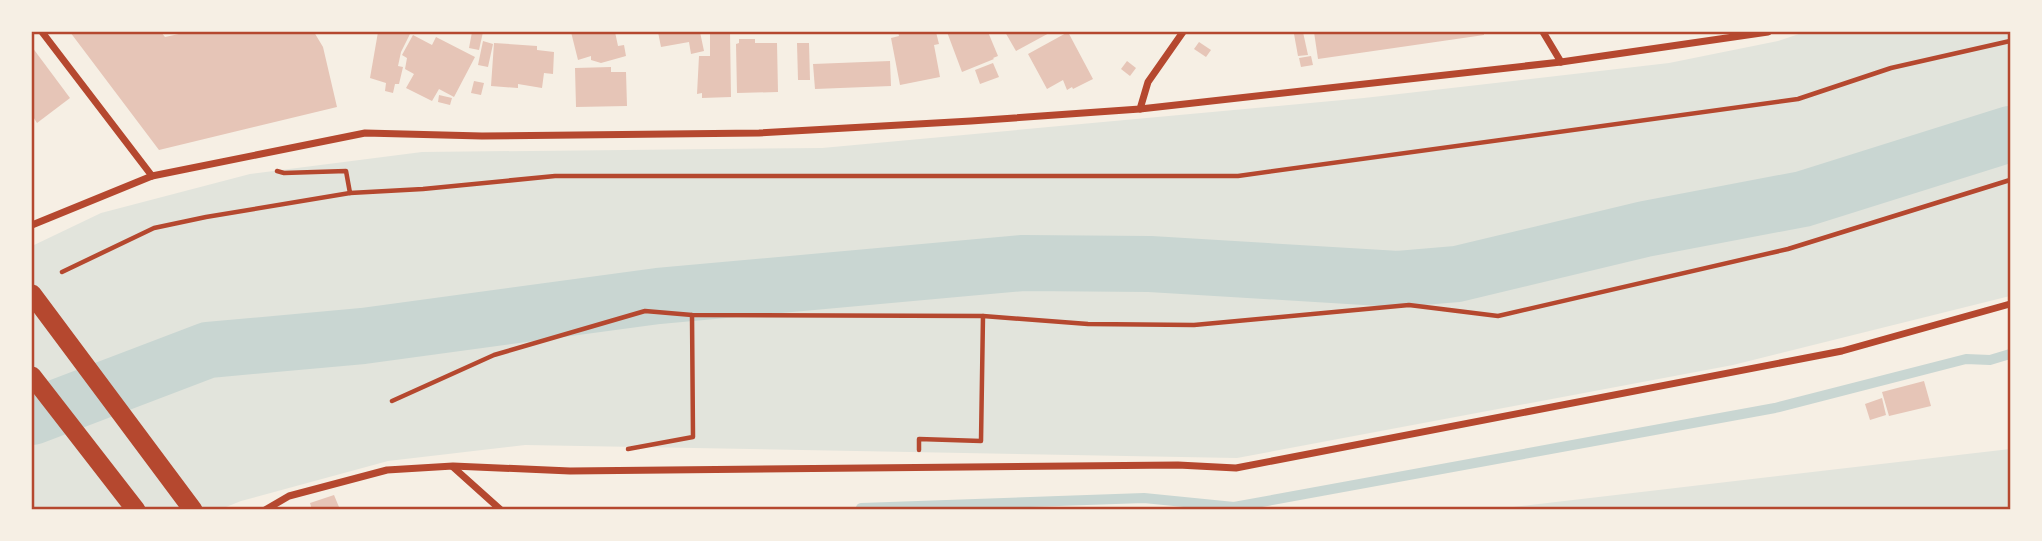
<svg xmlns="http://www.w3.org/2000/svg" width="2042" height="541" font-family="Literata,serif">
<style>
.green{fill:#e2e4dc}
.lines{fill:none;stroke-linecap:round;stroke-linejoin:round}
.stream{stroke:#c9d6d2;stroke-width:10}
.river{stroke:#c9d6d2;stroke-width:56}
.building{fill:#e6c5b7}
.path{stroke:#b5482f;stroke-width:4.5}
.minor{stroke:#b5482f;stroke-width:7}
.trunk{stroke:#b5482f;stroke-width:19}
.neatline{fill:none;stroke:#b5482f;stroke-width:2.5}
</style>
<rect width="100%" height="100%" fill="#f6efe4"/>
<g class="green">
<polygon points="1805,32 2010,32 2010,296 1733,365 1237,458 525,445 388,461 241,501 221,509 32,509 32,246 101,213 250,174 422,152 822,148 1364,98 1669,63 1778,41"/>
<polygon points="2010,449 2010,509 1496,509"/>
</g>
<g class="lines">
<polyline class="stream" points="861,508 1144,498 1234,507 1775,408 1966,359 1990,360 2010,354"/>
<polyline class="river" points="32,417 208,350 363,336 658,296 1023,263 1150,264 1398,279 1457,274 1645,229 1803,199 2010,134"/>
</g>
<g class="building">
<polygon points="70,32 161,32 165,37 188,32 314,32 323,47 337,107 159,150"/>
<polygon points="378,32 411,32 401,52 398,66 403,67 399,84 395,84 393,93 385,91 386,83 370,78"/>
<polygon points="472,32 483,32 479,50 469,48"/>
<polygon points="571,32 615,32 618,46 624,45 626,56 601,63 591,60 591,56 578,60"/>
<polygon points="658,32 700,32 704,51 691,54 689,42 661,47"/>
<polygon points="730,32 731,97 702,98 702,93 697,94 699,56 710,56 710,33"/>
<polygon points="898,32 936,32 939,44 934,45 940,77 900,85 891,38 899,36"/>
<polygon points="947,32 988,32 998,56 993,58 994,59 962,72"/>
<polygon points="1005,32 1051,32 1016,51"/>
<polygon points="1068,32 1093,79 1073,89 1072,87 1067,90 1063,80 1047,89 1028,54"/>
<polygon points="1303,32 1308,55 1298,56 1294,34"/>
<polygon points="1314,32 1484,32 1484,35 1318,59"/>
<polygon points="413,35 432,45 436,37 475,57 454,97 439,89 432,101 406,88 414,74 405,69 407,58 402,55"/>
<polygon points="739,39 755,39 755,43 777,43 778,92 737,93 736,44 739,43"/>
<polygon points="483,41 493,44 488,67 478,65"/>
<polygon points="1199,42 1211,50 1206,57 1194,49"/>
<polygon points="494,43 537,46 537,50 554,52 553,74 544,73 542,88 518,84 518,88 491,86"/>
<polygon points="797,43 809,43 810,80 798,80"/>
<polygon points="32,47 70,98 37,123 32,115"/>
<polygon points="1311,56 1313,65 1301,67 1299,58"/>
<polygon points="890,61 891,86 815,89 813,64"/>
<polygon points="1127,61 1136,68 1130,76 1121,69"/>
<polygon points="993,63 999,77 980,84 975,70"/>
<polygon points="611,67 611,72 626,72 627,106 576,107 575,68"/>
<polygon points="474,81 484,83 481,95 471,93"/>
<polygon points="439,95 452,98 450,105 438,102"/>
<polygon points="1924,381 1931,406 1889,416 1882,392"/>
<polygon points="1882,398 1886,415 1870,420 1865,404"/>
<polygon points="334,495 339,507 330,510 312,510 310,503"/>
</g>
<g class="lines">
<g class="path">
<polyline points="277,171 284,173 346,171 350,193 423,189 555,176 1238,176 1798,99 1891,68 2010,41"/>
<polyline points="62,272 154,228 206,217 350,193"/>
<polyline points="392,401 494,355 645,311 692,315 983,316 1088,324 1194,325 1409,305 1498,316 1788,249 2010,180"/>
<polyline points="628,449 693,437 692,315"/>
<polyline points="919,450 919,439 981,441 983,316"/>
</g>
<g class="minor">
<polyline points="42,32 152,176"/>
<polyline points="1543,32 1561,62"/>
<polyline points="1140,109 1148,82 1183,32"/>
<polyline points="32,225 152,176 365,133 482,136 759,133 971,121 1140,109 1561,62 1768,32"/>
<polyline points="453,467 501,510"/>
<polyline points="265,510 289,496 387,470 453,466 570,471 1178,465 1236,468 1842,351 2010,304"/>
</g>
<g class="trunk">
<polyline points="32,294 193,510"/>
<polyline points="32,376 136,510"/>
</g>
</g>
<rect width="2042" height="541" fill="none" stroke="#f6efe4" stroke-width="66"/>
<rect x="33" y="33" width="1976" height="475" class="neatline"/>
</svg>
